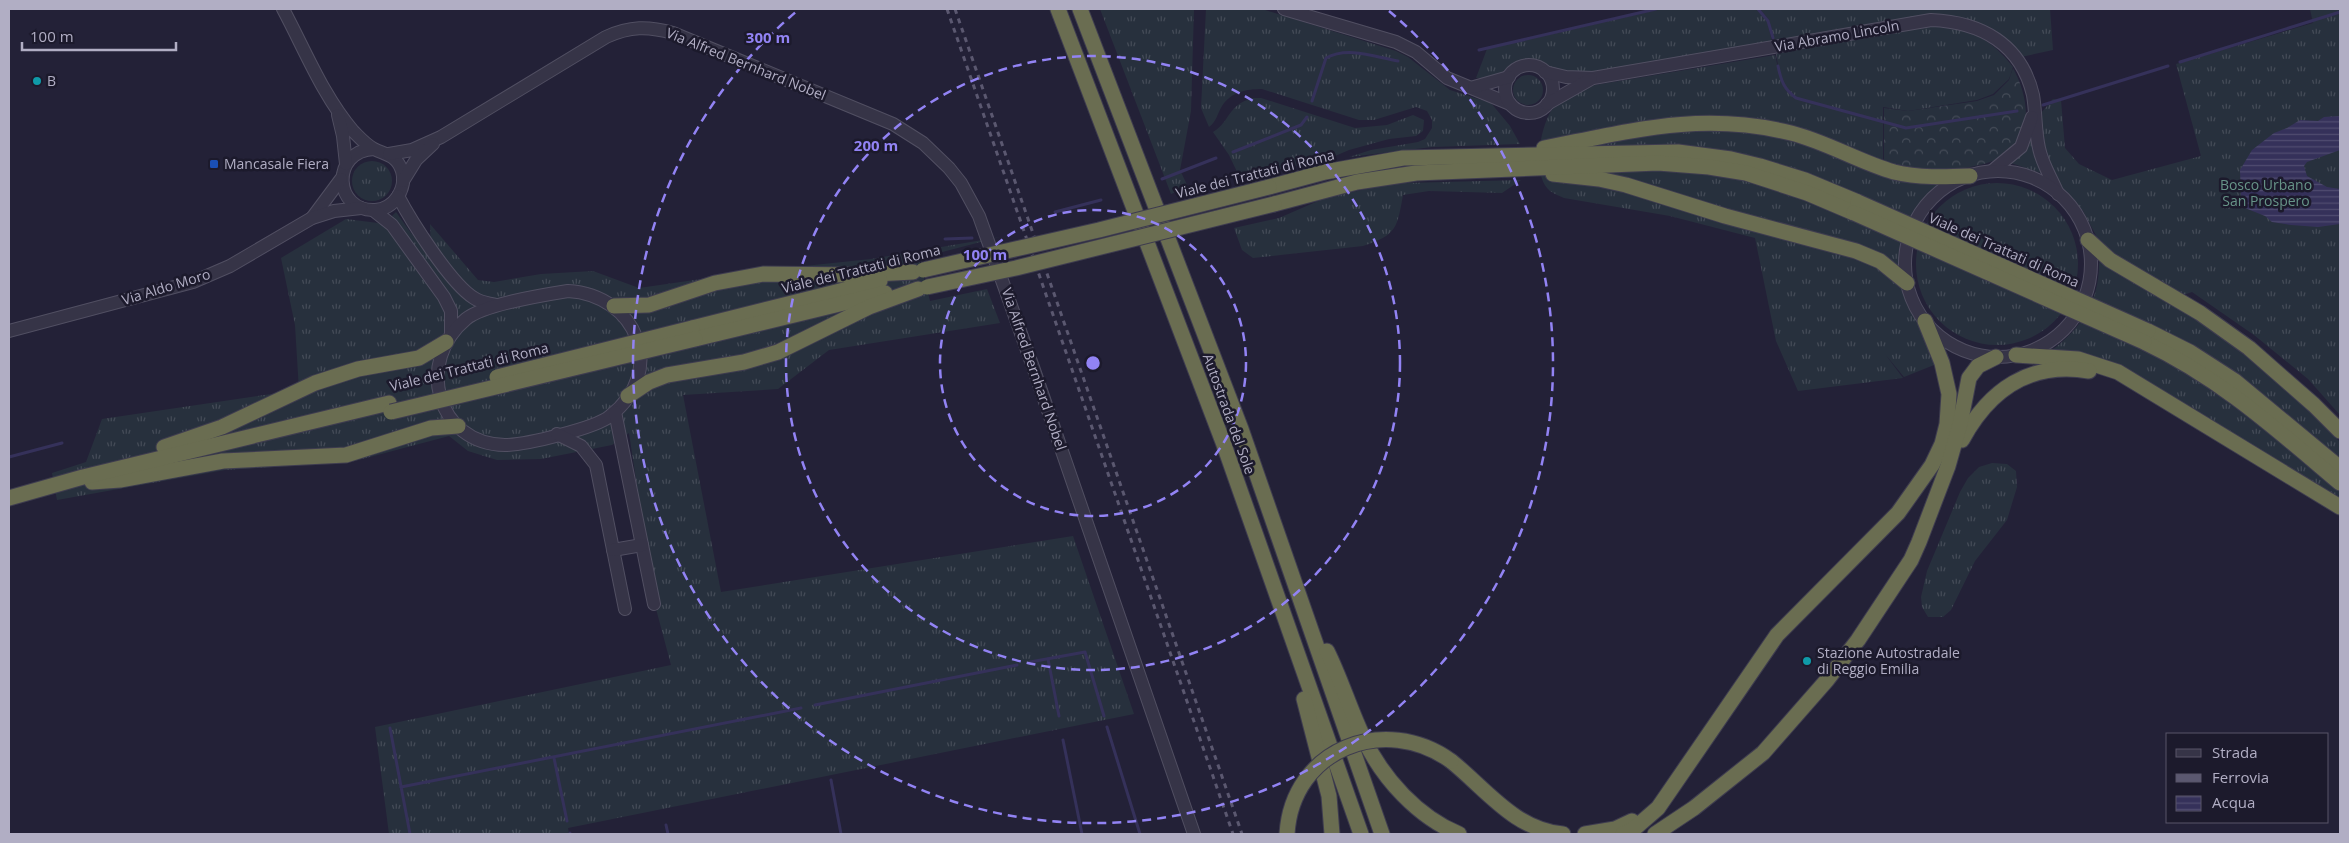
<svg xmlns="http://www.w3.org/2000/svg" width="2349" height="843" font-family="'Open Sans',sans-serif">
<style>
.grass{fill:url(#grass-tufts)}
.forest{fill:url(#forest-crowns)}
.water{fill:url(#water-rules)}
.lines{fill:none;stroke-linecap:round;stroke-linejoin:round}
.stream{stroke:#35315a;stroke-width:3}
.minor-casing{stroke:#514f62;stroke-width:14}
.highway-casing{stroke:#3e3c4f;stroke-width:17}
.minor{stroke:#363447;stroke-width:12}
.highway{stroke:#6a6d51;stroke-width:15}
.rail{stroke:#5b5870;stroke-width:3;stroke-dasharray:5 5;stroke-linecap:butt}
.highway-bridge-casing{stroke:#3e3c4f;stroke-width:17;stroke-linecap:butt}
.highway-bridge{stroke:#6a6d51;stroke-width:15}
.ring{fill:none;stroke:#9283f4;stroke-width:2.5;stroke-dasharray:9 6}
.culture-dot{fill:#0f9aa8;stroke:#1c1a2c;stroke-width:2}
.transit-dot{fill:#1a4fb4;stroke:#1c1a2c;stroke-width:2}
.labels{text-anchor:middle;stroke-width:5;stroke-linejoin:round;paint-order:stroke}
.street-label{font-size:14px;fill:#b1aec4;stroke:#1c1a2c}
.poi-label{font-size:14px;fill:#b1aec4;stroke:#1c1a2c;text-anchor:start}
.park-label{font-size:14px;fill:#679488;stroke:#1c1a2c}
.centre{fill:#9283f4;stroke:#1c1a2c;stroke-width:2.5}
.ring-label{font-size:15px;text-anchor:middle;font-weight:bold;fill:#9283f4;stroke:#1c1a2c;stroke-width:5;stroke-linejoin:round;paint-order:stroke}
</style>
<defs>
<pattern id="grass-tufts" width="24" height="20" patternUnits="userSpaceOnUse" patternTransform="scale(1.25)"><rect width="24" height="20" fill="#27303d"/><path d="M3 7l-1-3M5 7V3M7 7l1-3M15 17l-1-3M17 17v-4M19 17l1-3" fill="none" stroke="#444b57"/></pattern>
<pattern id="forest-crowns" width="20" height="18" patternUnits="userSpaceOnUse" patternTransform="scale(1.25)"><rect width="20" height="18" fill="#27303d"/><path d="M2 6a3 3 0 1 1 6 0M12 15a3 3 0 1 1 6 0" fill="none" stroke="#444b57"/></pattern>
<pattern id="water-rules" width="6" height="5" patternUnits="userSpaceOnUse" patternTransform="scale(1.25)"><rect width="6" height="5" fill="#35315a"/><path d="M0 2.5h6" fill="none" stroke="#504c70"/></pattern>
</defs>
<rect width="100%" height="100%" fill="#232137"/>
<g class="grass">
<polygon points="1100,9 1194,9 1191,111 1180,170 1188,187 1171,194"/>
<path d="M1206,9H1262L1396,51L1408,57L1450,90L1491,103L1510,126L1520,144L1432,147L1349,157L1371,150L1418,142L1425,139L1432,128V120L1427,111L1416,107L1374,120H1359L1262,89C1246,89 1231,92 1222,106C1217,114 1217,121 1209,127L1201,108Z"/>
<path d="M1757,9L1767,21L1772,41L1591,73C1578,73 1561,74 1548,68C1539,64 1534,58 1523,60C1513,61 1507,69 1500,74C1493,79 1484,78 1476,78L1487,49L1657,10Z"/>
<path d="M1760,9H2050L2053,50L2021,57C1996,29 1977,16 1938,15L1774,42L1769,20Z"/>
<polygon points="2310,9 2340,9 2340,415 2308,379 2254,335 2192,292 2183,295 2111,253 2099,241 2083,211 2062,188 2042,148 2041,113 2053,99 2061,100 2065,148 2079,164 2112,180 2201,156 2176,64 2313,23"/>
<path d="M1938,26C1973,30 1991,39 2013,67L2009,79L1993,94L1977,100L1908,111L1883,107V161L1949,181C1913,208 1892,249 1907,294C1911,306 1918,314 1923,325C1929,337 1934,351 1939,363L1904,377L1885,354L1903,378L1798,391L1776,341L1755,238L1670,216L1564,198C1560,196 1554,194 1550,191C1531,176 1540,124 1554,107C1565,95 1581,90 1595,85L1775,55L1781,81L1776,54L1914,28Z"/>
<circle cx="1528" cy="90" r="15"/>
<path d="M1253,98H1261L1355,128L1387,125L1413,115L1424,120L1423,131L1416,136L1389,139L1349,150L1328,159L1240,178L1229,155L1213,132C1231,121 1227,105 1253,98Z"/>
<polygon points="2031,136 2033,151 2044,174 2011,163"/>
<circle cx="372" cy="181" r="20"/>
<path d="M1521,180L1502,193L1429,191L1403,195C1397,228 1397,235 1363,246L1253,258L1242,250L1234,228L1279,218L1325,198L1371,188L1405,183Z"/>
<circle cx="1997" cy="264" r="81"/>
<polygon points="396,212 411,233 431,251 430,224 478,280 494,282 541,274 593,271 639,288 757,271 871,259 1000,237 919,258 930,301 987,289 1000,323 829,350 778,389 683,395 721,592 1073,536 1134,714 568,828 569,834 389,834 375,727 671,665 655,605 629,433 612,445 541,459 497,460 468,451 449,436 351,462 225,470 57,500 52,473 86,462 102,419 299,390 295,325 281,258 346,219 378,223 404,231 392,216"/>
<path d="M2099,262C2122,277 2146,288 2169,302C2230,341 2291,388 2340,442V460L2232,373L2195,350L2138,320L2133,332V345C2213,378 2277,434 2340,492V501L2134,374L2080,353L2051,351C2081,329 2100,300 2099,262Z"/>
<polygon points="1992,463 2007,464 2016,471 2017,487 2007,520 1975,561 1951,610 1943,617 1928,617 1922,607 1921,597 1927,571 1960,492 1968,478 1979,467"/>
</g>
<path class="forest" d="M2013,68C2025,90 2033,122 2017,144C1995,175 1915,174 1884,161V108L1908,111L1977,101L1994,95L2009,80Z"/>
<polygon class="water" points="2340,116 2340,150 2307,162 2304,166 2307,176 2327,187 2340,189 2340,224 2318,227 2291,225 2272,222 2265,216 2245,208 2241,198 2240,170 2252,150 2274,133 2287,128 2300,120 2318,121 2324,117"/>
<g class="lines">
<g class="stream">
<polyline points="1758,9 1768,21 1773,38"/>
<polyline points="1479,50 1656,9"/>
<polyline points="2180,62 2340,12"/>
<path d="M1778,66C1781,81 1784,89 1796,98L1906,128L2017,111"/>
<path d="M1312,101L1326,58C1348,46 1375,57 1398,61"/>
<polyline points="2043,105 2168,66"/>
<polyline points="1233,152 1301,125 1307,117"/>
<polyline points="1162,179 1216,158"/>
<polyline points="1055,212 1101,200"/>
<polyline points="945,239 972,238"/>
<polyline points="9,457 62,443"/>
<polyline points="1048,659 1059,716"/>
<polyline points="1030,662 1085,652 1104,716"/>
<polyline points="815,705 1017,665"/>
<polyline points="1107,727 1140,834"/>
<polyline points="390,728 410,834"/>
<polyline points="1063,740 1082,834"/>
<polyline points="554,758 567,821"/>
<polyline points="831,780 841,834"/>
<polyline points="401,787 801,708"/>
<polyline points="666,825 668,834"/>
<polyline points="570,833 570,834"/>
</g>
<g class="minor-casing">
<g id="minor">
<path d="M283,9C305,50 323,96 353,131C359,137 366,145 374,149C386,155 397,155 402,171C407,189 394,209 375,210C334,212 330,151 374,149"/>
<polyline points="1284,9 1396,42 1416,52 1447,78 1510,104"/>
<circle cx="1529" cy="89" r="24"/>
<path d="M1545,72L1566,77L1593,78L1931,20C1981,22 2021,44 2033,95C2036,112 2035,131 2039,148C2042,164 2052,179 2058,194"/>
<polyline points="1474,87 1509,77"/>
<polyline points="1547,104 1591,79"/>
<polyline points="338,115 343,136 346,164"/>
<path d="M389,154L412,150L441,137L606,37C630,26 648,26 673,33L893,124L923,143L949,168L961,183L979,216L1033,367L1194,834"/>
<polyline points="1992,171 2021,147 2032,117"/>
<circle cx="1998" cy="264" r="93"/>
<polyline points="403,181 416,160 433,144"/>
<path d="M398,196C411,221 451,284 474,298C481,303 489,303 496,305"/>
<polyline points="373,210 392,225 444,297 451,311 451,335"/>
<polyline points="312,218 341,179"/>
<path d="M568,291C637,295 668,371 610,416C596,428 525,445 505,445C436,444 415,361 466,319C485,304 543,295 568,291Z"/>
<polyline points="9,331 193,282 230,266 312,218 334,211 361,208"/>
<polyline points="615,412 654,604"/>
<polyline points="557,434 581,446 596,465 625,609"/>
<polyline points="613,550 642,545"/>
</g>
</g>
<g class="highway-casing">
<g id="highway">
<polyline points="1058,9 1223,442 1361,834"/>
<polyline points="1080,9 1241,429 1382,834"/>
<path d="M1544,148C1631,131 1701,111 1791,133C1827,142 1859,162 1894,172C1918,178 1945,177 1970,176"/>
<polyline points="1553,174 1599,179 1626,185 1725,216 1856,251 1880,261 1907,283"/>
<polyline points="1269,187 1325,172 1403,158 1678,152 1731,159 1760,166 1805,180 1858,202"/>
<polyline points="1274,204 1357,182 1416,173 1658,163 1709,167 1746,173 1807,193 1854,213"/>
<polyline points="2088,240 2110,260 2200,313 2249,348 2314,405 2340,431"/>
<polyline points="614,306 649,305 715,283 763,274 856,275 913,272"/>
<polyline points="692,328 880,281"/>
<polyline points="2148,331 2190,352 2235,381 2340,468"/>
<polyline points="695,339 885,293"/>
<path d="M2144,342C2220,378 2276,429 2340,483"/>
<polyline points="2016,355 2078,359 2118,372 2340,507"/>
<polyline points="628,396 649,382 667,375 744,362 778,352 869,307 918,289"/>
<path d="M1962,440C1989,390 2030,361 2089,371"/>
<polyline points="164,447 222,427 315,383 358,369 419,358 446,342"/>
<polyline points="92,482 120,480 223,461 346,455 431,428 458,426"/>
<polyline points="9,498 83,477 389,403"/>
<path d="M1327,651C1341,679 1350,710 1364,739C1383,779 1418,817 1459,834"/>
<polyline points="1304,699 1329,796 1332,834"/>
<path d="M1451,761C1486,789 1515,830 1563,834"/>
<polyline points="1585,834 1615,829 1632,821"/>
<polyline points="1623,834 1635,828 1658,808 1777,635 1898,513 1932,465 1942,444 1947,424 1949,394 1942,363 1925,321"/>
<polyline points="1655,834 1694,808 1763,753 1827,680 1858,640 1911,560 1919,542 1948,466 1960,424 1969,378 1978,366 1996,357"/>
</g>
</g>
<use href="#minor" class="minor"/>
<use href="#highway" class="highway"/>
<g class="rail">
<polyline points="947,9 1233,834"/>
<polyline points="955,9 1242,834"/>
</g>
<g class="highway-bridge-casing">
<g id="highway-bridge">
<polyline points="1858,202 2148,331"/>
<polyline points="1854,213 2144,342"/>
<polyline points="923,270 1099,230 1269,187"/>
<polyline points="927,287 1016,268 1274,204"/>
<polyline points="497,377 692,328"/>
<polyline points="391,412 695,339"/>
<path d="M1287,834C1292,749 1385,713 1451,761"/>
</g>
</g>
<use href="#highway-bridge" class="highway-bridge"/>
</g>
<g class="ring">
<circle cx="1093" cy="363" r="153"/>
<circle cx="1093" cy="363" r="307"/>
<path d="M1389 11A460 460 0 1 1 797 11"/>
</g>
<g class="culture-dot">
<circle cx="37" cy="81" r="5"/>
<circle cx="1807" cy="661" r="5"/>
</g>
<rect class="transit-dot" x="209" y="159" width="10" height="10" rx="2.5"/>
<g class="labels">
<g class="street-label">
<text transform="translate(1837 36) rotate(-10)" y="5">Via Abramo Lincoln</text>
<text transform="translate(746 64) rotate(22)" y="5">Via Alfred Bernhard Nobel</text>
<text transform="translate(1255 174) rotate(-14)" y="5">Viale dei Trattati di Roma</text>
<text transform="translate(2004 250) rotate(24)" y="5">Viale dei Trattati di Roma</text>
<text transform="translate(861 269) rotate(-14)" y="5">Viale dei Trattati di Roma</text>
<text transform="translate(166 287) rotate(-17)" y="5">Via Aldo Moro</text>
<text transform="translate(469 367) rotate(-14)" y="5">Viale dei Trattati di Roma</text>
<text transform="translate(1034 369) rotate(71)" y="5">Via Alfred Bernhard Nobel</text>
<text transform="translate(1229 414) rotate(70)" y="5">Autostrada del Sole</text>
</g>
<g class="poi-label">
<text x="47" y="86">B</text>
<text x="224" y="169">Mancasale Fiera</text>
<text x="1817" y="658">Stazione Autostradale<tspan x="1817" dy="16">di Reggio Emilia</tspan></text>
</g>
<g class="park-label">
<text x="2266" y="190">Bosco Urbano<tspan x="2266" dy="16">San Prospero</tspan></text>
</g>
</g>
<circle cx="1093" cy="363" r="8" class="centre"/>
<g class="ring-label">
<text x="768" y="43">300 m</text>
<text x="876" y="151">200 m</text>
<text x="985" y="260">100 m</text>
</g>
<rect width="2349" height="843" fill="none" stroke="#b1aec4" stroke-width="20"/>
<rect x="2166" y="733" width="162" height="90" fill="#1c1a2c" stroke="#585569"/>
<rect x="2176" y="749" width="25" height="8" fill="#363447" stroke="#585569"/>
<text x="2212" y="758" font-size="15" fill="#b1aec4">Strada</text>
<rect x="2176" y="774" width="25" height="8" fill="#5b5870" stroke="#585569"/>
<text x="2212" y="783" font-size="15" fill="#b1aec4">Ferrovia</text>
<rect x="2176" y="796" width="25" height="15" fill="url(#water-rules)" stroke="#585569"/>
<text x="2212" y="808" font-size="15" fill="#b1aec4">Acqua</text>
<path d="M22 42v8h154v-8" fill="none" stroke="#b1aec4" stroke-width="2.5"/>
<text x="30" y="42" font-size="15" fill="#b1aec4" stroke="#1c1a2c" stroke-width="4" paint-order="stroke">100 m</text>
</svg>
